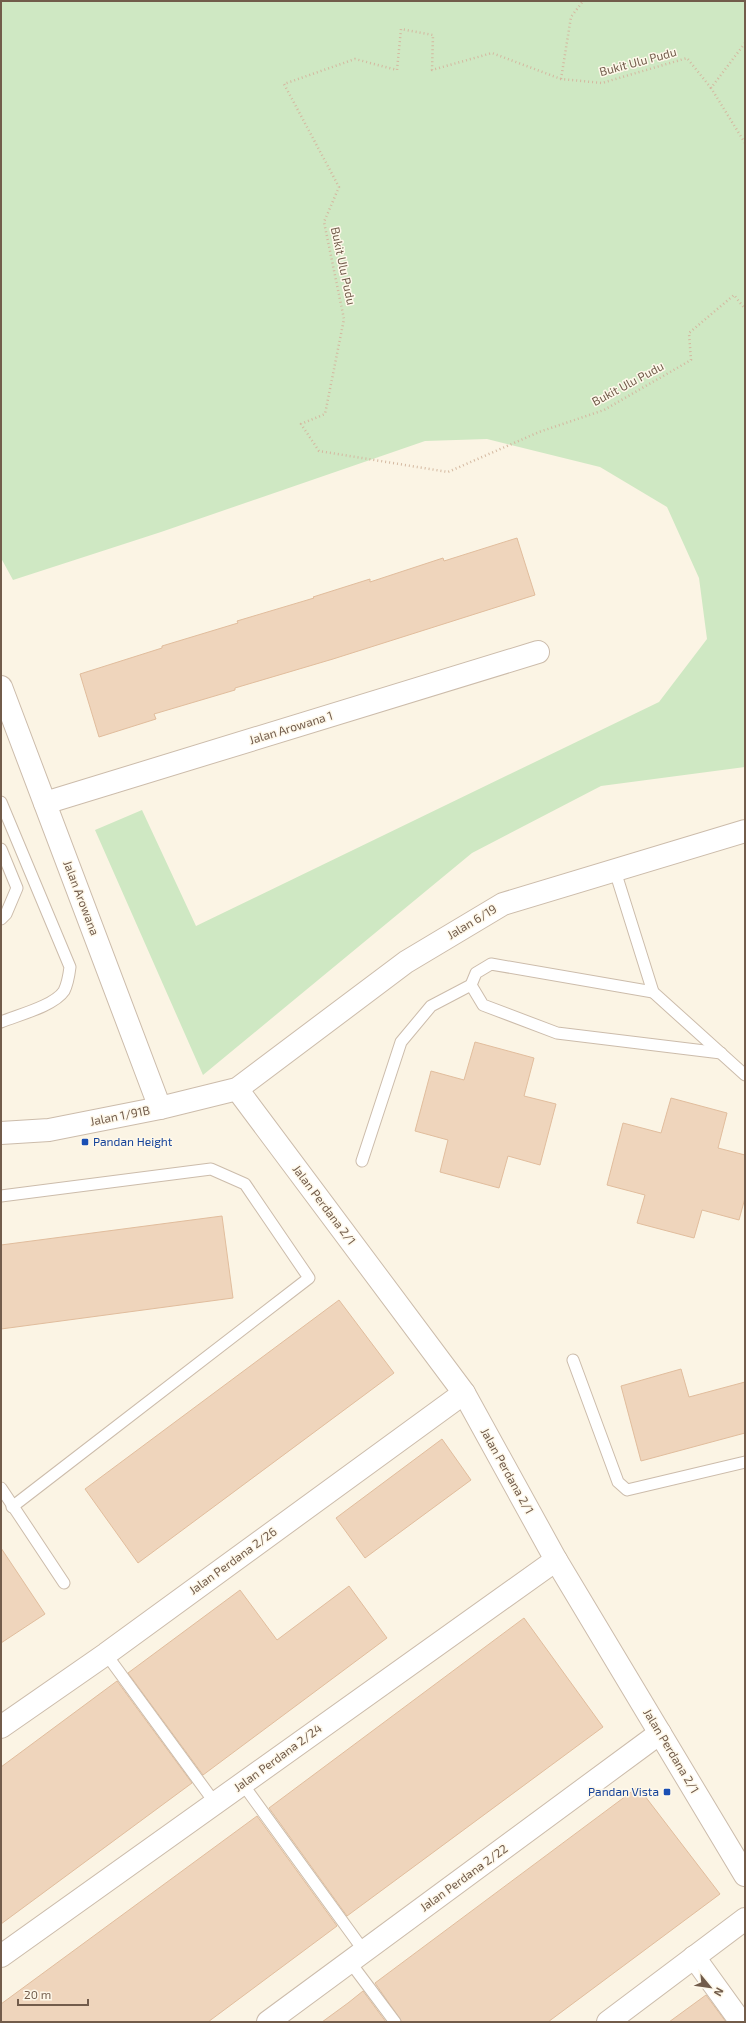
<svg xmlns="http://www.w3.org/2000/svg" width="746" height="2023" font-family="'Exo 2',sans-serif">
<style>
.green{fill:#cfe8c3}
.building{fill:#efd5bc;stroke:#e1bd9d}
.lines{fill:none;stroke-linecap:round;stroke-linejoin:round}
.lane-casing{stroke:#ccbcab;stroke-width:13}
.street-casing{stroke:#ccbcab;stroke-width:24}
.path{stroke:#d4b8a0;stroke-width:2.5;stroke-dasharray:1 3;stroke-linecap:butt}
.lane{stroke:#fff;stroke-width:11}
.street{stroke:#fff;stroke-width:22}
.transit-dot{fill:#1a4fb4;stroke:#fef8ea;stroke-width:1.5}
.labels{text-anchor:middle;stroke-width:3;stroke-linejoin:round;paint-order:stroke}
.street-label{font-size:12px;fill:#725c4b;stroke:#fef8ea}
.transit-label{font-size:12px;fill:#164399;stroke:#fef8ea;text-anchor:start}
</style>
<rect width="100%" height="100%" fill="#fbf4e4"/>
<polygon class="green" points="1,1 745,1 745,767 601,786 472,853 203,1075 95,830 142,810 196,926 659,702 707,639 699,578 667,507 600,467 487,439 425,441 161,532 13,580 1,558"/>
<g class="building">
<polygon points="517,538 535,595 333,659 235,688 235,690 154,714 156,719 99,737 80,674 162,648 162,646 238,623 237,621 314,598 313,597 370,579 370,582 443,558 444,561"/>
<polygon points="475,1042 534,1058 524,1096 556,1104 540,1165 508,1156 499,1188 440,1172 448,1140 415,1131 431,1071 464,1080"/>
<polygon points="671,1098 727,1113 718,1148 745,1155 745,1198 739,1220 702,1210 694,1238 637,1223 645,1195 607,1185 623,1123 661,1133"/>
<polygon points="222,1216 233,1298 1,1329 1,1245"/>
<polygon points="339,1300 394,1373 138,1563 85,1489"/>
<polygon points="681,1369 689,1397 745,1382 745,1433 641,1461 621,1386"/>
<polygon points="442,1439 471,1480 365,1558 336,1518"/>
<polygon points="1,1548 45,1614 1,1643"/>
<polygon points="349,1586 387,1638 203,1775 128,1673 240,1590 277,1640"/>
<polygon points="524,1618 603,1727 347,1916 269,1808"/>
<polygon points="117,1681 192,1783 1,1924 1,1767"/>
<polygon points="638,1787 720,1894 548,2022 402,2022 375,1983"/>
<polygon points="257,1816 337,1926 208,2022 1,2022 1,2004"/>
<polygon points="363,1991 386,2022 322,2022 348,2003"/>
<polygon points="706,1995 726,2022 669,2022"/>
</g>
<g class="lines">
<g class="lane-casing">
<g id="lane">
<path d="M1,802L70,967C69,975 68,983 64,991C54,1006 18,1015 1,1022"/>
<polyline points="1,849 17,888 6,914 1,919"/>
<polyline points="615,871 653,992 745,1075"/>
<polyline points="471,985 483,1005 557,1033 721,1053"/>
<polyline points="362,1161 401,1042 431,1006 471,985 476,973 491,964 653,992"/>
<polyline points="1,1196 211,1169 245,1184 309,1278 12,1507"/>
<polyline points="573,1360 618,1482 627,1490 745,1462"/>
<polyline points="1,1488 64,1583"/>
<polyline points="106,1654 215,1803"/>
<polyline points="242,1783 364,1951"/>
<polyline points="350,1962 395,2022"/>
</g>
</g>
<g class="street-casing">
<g id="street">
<polyline points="1,687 160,1108"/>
<polyline points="45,803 538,652"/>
<polyline points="237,1089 464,1393 556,1560 745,1875"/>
<polyline points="1,1133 49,1130 160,1108 237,1089 406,962 503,904 745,831"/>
<polyline points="1,1727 106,1654 464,1393"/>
<polyline points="1,1956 556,1560"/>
<polyline points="694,1957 741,2022"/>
<polyline points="268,2022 660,1733"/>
<polyline points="608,2022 745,1919"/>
</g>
</g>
<g class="path">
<polyline points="745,43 711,88 745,143"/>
<polyline points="561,79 571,17 583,1"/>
<polyline points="711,88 687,58 602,83 561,79 492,53 432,70 433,35 401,29 397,70 355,59 284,84 339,187 324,222 344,319 325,414 301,424 319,451 448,472 539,432 604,410 691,360 689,333 734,295 745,309"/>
</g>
<use href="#lane" class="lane"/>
<use href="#street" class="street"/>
</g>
<g class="transit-dot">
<rect x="81" y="1138" width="8" height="8" rx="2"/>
<rect x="663" y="1788" width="8" height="8" rx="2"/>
</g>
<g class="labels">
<g class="street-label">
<text transform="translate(638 62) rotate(-15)" y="4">Bukit Ulu Pudu</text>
<text transform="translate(343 266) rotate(78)" y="4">Bukit Ulu Pudu</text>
<text transform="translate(628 384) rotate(-28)" y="4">Bukit Ulu Pudu</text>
<text transform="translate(291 728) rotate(-17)" y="4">Jalan Arowana 1</text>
<text transform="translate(81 898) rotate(69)" y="4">Jalan Arowana</text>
<text transform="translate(472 922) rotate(-31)" y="4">Jalan 6/19</text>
<text transform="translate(120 1116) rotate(-11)" y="4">Jalan 1/91B</text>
<text transform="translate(324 1205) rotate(53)" y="4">Jalan Perdana 2/1</text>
<text transform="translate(507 1471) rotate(61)" y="4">Jalan Perdana 2/1</text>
<text transform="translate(233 1561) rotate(-36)" y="4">Jalan Perdana 2/26</text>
<text transform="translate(671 1751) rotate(59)" y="4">Jalan Perdana 2/1</text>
<text transform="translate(278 1758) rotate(-36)" y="4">Jalan Perdana 2/24</text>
<text transform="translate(464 1878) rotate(-36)" y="4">Jalan Perdana 2/22</text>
</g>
<g class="transit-label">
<text x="93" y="1146">Pandan Height</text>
<text x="659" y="1796" text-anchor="end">Pandan Vista</text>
</g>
</g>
<rect width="746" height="2023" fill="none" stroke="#725c4b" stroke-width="4"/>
<g transform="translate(710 1987) rotate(119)" stroke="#fef8ea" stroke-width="3" paint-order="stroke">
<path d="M0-3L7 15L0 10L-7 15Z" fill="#725c4b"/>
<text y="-6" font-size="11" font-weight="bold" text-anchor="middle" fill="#725c4b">N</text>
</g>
<path d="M18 1999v6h70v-6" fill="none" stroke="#725c4b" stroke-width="2"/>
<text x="24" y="1999" font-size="12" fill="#725c4b" stroke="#fef8ea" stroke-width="3" paint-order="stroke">20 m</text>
</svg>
